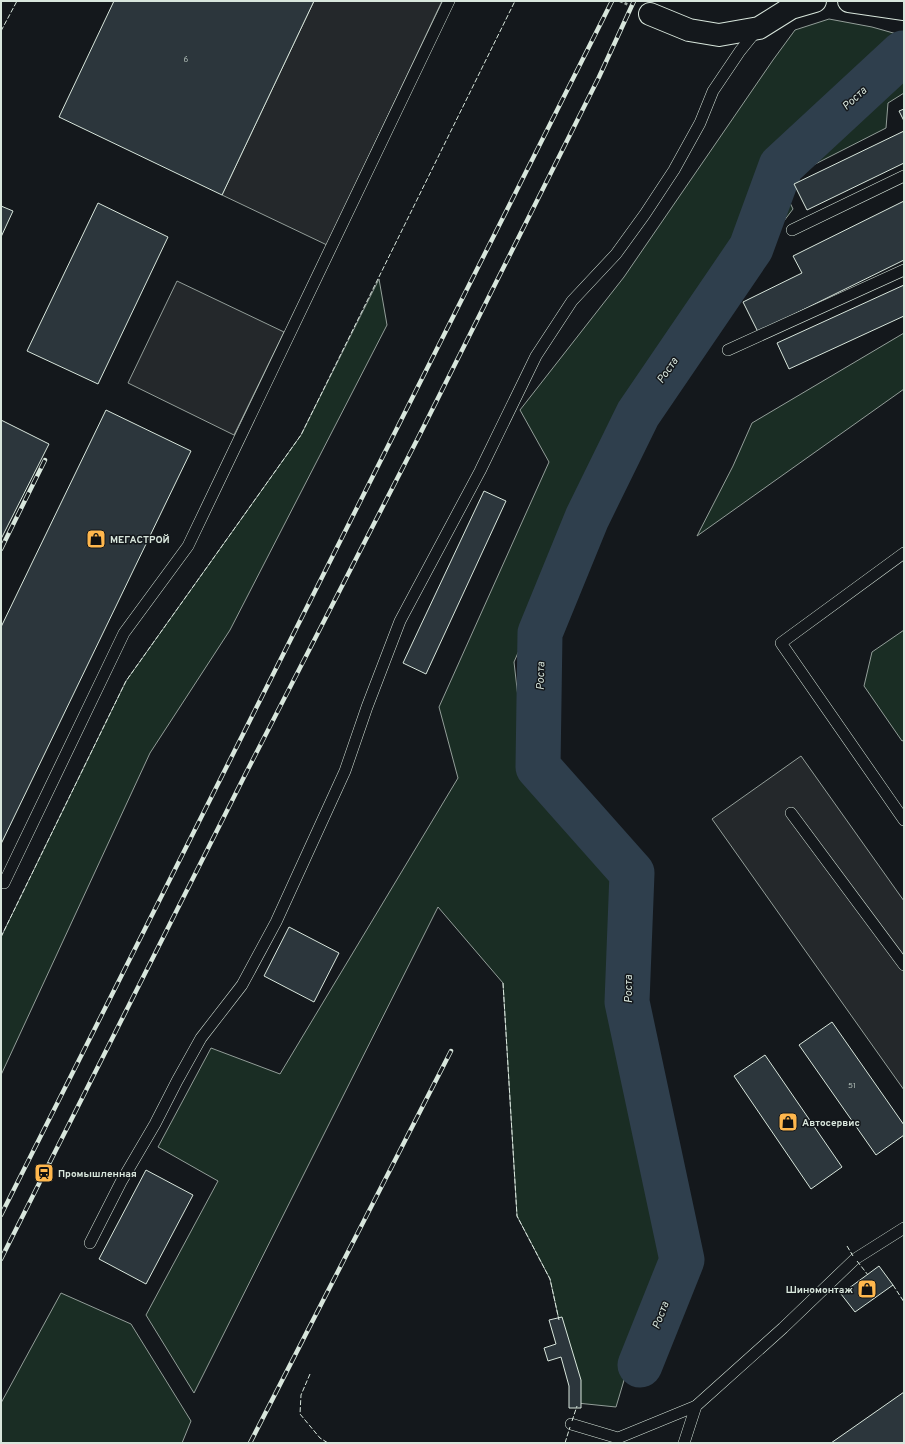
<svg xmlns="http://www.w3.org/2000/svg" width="905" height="1444" font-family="Overpass,sans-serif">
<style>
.green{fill:#1a2d24;stroke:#939e99}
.parking{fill:#24282b;stroke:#939e99}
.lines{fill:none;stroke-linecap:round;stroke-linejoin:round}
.river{stroke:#2f3f4d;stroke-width:45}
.building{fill:#2c363c;stroke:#d8e6dc}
.service-casing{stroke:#d8e6dc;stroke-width:12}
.minor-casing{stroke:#d8e6dc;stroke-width:24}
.path{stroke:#9da8a2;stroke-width:2.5;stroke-dasharray:3 2;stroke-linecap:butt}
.service{stroke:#14181c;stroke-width:11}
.minor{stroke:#14181c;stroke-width:22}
.rail-casing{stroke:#d8e6dc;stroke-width:4.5}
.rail{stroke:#14181c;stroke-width:3;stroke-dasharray:9;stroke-linecap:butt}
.fence{stroke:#d8e6dc;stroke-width:1;stroke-dasharray:5 2;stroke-linecap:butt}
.labels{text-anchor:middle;stroke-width:3;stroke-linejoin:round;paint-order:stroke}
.number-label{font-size:8px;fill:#adbab4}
.poi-label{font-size:10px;font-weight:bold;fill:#d8e6dc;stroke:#14181c;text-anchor:start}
.water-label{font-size:11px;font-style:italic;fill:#d8e6dc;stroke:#14181c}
</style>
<rect width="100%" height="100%" fill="#14181c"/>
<g class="green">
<polygon points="829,19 872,27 904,36 904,93 888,103 886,128 780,182 793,209 762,250 678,367 631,455 570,533 514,662 527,777 618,877 619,1008 674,1220 639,1330 616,1407 577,1403 550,1279 517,1216 503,983 438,907 194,1393 146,1315 218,1181 158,1147 211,1048 280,1074 458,778 439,707 549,462 520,410 624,277 773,60 795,30"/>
<polygon points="379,279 387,325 230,630 150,753 1,1075 1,937 126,681 301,435"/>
<polygon points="904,333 904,389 697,536 733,466 752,423"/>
<polygon points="904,630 904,740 902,741 864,686 872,652"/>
<polygon points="61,1293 131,1324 191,1421 182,1443 1,1443 1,1403"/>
</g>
<g class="parking">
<polygon points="314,1 442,1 327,245 222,195"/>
<polygon points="177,281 284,332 234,435 128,383"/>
<polygon points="801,756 904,901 904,1090 712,819"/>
</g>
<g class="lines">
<polyline class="river" points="640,1365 682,1260 627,1002 632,873 538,767 540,633 587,518 638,414 751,248 781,166 903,53"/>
</g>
<g class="building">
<polygon points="114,1 314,1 222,195 59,117"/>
<polygon points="904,109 904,121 899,111"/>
<polygon points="904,131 904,163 807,210 794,184"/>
<polygon points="904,201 904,260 758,332 743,302 802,273 793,256"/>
<polygon points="98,203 168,237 98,384 27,351"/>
<polygon points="1,206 13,211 1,237"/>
<polygon points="904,285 904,316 789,369 777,343"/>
<polygon points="106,410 191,451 1,844 1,627"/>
<polygon points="1,420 49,444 1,539"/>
<polygon points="484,491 506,501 426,674 403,663"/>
<polygon points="289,927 339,953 314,1002 264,976"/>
<polygon points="832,1022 904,1125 904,1135 876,1155 799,1045"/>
<polygon points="765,1055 842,1167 811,1189 734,1076"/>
<polygon points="146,1170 193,1195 146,1284 99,1259"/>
<polygon points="879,1266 893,1285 855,1312 841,1294"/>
<polygon points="562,1317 581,1380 581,1408 569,1408 569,1386 561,1357 548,1361 544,1348 556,1344 549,1320"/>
<polygon points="904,1392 904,1443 831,1443"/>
</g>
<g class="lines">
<g class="service-casing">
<g id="service">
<polyline points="792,230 904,176"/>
<polyline points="728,350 904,270"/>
<polyline points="904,553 781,643 904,820"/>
<polyline points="791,813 904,965"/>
<polyline points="4,883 124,633 188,546 449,1"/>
<polyline points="90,1243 121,1182 155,1124 177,1081 201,1038 242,985 276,922 345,771 367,707 400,621 480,471 536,356 572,301 616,254 645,214 674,170 700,123 713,91 740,51 757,30"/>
<polyline points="571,1424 618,1438 696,1406"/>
<polyline points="684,1443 696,1406 783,1328 855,1259 904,1228"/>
</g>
</g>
<g class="minor-casing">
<g id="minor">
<polyline points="849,1 904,9"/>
<polyline points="650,14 689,30 719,35 759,28 791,8 815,1"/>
</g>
</g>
<polyline class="path" points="620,1 629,5"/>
<use href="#service" class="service"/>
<use href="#minor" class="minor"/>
<g class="rail-casing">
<g id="rail">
<polyline points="1,549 45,460"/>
<polyline points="1,1215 612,1"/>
<polyline points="1,1259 246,773 418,438 599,77 634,1"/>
<polyline points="250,1443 451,1051"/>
</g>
</g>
<use href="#rail" class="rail"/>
<g class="fence">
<polyline points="1,31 17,1"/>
<polyline points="1,937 126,681 301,435 515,1"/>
<polyline points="503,983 517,1216 550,1279 559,1320"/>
<polyline points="847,1246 853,1256"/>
<polyline points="857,1261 868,1275"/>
<polyline points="893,1285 904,1302"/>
<polyline points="310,1374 301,1395 300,1414 320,1438 328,1443"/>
<polyline points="572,1421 577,1406"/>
<polyline points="565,1443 570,1427"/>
</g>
</g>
<defs>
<g id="shop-square" transform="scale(1)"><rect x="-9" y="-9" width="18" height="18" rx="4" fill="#ffb74d" stroke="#14181c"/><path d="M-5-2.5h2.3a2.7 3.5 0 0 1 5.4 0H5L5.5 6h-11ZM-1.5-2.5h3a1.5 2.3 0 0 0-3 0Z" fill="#111"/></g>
<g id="station-square" transform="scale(1)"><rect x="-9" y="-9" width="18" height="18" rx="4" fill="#ffb74d" stroke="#14181c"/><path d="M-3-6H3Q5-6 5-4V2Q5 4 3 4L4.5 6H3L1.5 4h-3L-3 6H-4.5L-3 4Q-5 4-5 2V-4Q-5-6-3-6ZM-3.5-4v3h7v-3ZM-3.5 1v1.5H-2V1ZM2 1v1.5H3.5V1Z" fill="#111"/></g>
</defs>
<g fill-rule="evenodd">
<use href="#shop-square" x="96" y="539"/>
<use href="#shop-square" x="788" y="1122"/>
<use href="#station-square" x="44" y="1173"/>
<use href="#shop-square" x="867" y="1289"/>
</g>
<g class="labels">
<g class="number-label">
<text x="186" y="62">6</text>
<text x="852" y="1088">51</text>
</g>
<g class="poi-label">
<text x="110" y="543">МЕГАСТРОЙ</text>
<text x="802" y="1126">Автосервис</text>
<text x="58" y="1177">Промышленная</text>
<text x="853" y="1293" text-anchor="end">Шиномонтаж</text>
</g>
<g class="water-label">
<text transform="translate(854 98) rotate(-43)" y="4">Роста</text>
<text transform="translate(667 370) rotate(-56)" y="4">Роста</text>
<text transform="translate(540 676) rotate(-89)" y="4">Роста</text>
<text transform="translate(628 989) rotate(-90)" y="4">Роста</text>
<text transform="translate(660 1315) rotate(-69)" y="4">Роста</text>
</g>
</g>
<rect width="905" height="1444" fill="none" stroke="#d8e6dc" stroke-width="4"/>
</svg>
